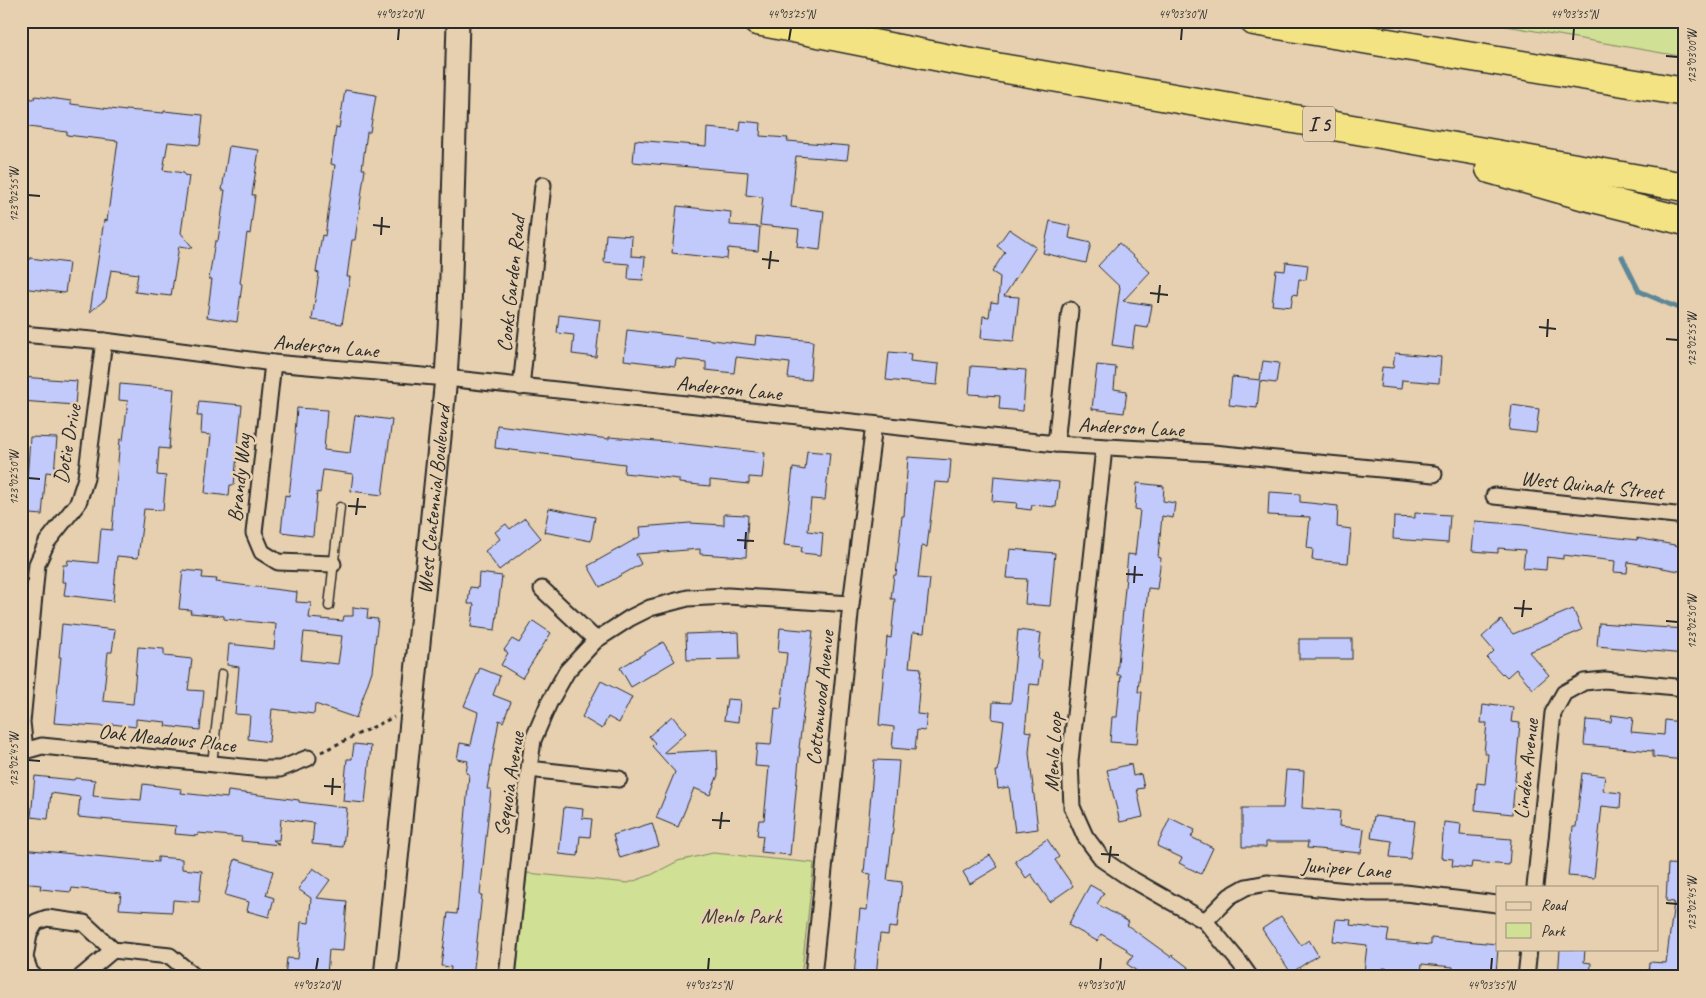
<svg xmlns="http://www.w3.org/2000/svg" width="1706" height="998" font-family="Caveat,sans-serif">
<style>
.green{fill:#d0e094;stroke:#7e8660}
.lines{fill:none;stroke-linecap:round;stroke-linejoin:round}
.stream{stroke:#5d8797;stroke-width:5}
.building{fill:#c2cafc;stroke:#2b2b2b;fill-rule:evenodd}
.service-casing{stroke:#2b2b2b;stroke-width:11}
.minor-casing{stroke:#2b2b2b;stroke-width:19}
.secondary-casing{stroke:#2b2b2b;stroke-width:25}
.motorway-casing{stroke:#2b2b2b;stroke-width:31}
.path{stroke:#2b2b2b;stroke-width:3;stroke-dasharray:4 4;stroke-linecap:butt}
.service{stroke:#e6d0af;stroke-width:8}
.minor{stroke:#e6d0af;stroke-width:15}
.secondary{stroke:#e6d0af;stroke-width:21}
.motorway{stroke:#f4e382;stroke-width:28}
.ticks{fill:none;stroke:#2b2b2b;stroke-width:2}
.labels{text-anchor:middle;stroke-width:5;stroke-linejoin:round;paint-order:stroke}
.shield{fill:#e6d0af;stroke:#635c53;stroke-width:1}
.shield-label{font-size:20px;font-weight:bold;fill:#2b2b2b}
.street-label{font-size:21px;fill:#2b2b2b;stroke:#e6d0af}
.park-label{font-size:21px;fill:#3c3d36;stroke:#e6d0af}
.neatline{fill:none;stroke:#2b2b2b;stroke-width:2}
.ticks-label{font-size:12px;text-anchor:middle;fill:#2b2b2b}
</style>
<rect width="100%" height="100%" fill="#e6d0af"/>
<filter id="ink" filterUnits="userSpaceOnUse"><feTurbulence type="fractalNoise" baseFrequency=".02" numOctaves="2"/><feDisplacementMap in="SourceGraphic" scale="10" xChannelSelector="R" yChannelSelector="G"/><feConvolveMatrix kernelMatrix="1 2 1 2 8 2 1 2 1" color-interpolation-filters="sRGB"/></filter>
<g filter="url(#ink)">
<g class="green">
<polygon points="1478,21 1685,21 1685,57 1495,24"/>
<polygon points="713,853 814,863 801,977 746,977 699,972 698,977 516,977 527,873 628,883 651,875 678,861"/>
</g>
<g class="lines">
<polyline class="stream" points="1622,257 1639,291 1685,311"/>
</g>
<g class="building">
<polygon points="345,90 376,95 370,132 367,132 362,169 365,169 355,240 352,240 347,277 350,277 342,324 312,320 319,273 316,272 322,235 325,236 335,165 331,164 336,127 339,128"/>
<polygon points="35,96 71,101 71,104 126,111 126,110 164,113 164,111 203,115 200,145 168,142 163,170 184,173 184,175 189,176 181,233 193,248 179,246 171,296 135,292 138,274 111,270 106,299 90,312 104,220 107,221 118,141 67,135 67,132 21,126 21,98 34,99"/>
<polygon points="741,121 761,123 760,136 788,138 787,141 849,146 847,160 796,156 791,207 824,211 820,250 797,247 799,229 760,225 763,197 746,195 748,172 633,162 635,140 706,146 707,128 740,131"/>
<polygon points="229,146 259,150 252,195 255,195 250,234 247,233 240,283 242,284 237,322 207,317 212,279 209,279 215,241 218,241 225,190 222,190"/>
<polygon points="677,206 731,212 730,225 760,227 758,251 728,248 727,259 672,253"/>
<polygon points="1050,221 1071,226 1069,238 1091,243 1086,263 1043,253"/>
<polygon points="1009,229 1036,247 1004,296 1019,297 1014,341 981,338 983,316 989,317 991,302 998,303 1000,277 992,272 1005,252 997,246"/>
<polygon points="606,234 632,236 631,256 645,257 643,280 628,279 629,264 604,262"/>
<polygon points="1119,243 1150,272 1123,301 1152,305 1148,328 1135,326 1132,348 1112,345 1120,287 1098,266"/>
<polygon points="30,258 69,263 65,293 21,288 21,259 30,260"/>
<polygon points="1286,262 1308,265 1306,280 1299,279 1297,295 1293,294 1291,307 1272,305 1276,270 1285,271"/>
<polygon points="559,315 600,320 596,357 572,354 574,335 557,333"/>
<polygon points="627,330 755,345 756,335 813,341 810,380 788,378 790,363 736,357 734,373 706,370 706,362 676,359 675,366 624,360"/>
<polygon points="889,352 911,354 910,361 939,364 937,385 886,380"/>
<polygon points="1395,353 1441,357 1439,383 1402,380 1401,389 1380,387 1382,367 1393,368"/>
<polygon points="1263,361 1279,363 1276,383 1260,381 1257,408 1229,405 1232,377 1260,380"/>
<polygon points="1097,365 1116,367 1114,389 1127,391 1124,413 1092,409"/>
<polygon points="971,366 1026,370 1023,411 999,409 1000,396 969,394"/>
<polygon points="21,377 77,381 75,405 21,401"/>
<polygon points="120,384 174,389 169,449 159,448 157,475 166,476 163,510 144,509 138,558 117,556 113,601 64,595 66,582 62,582 63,565 67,565 68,560 98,563 101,529 112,530 120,439 123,440 128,401 119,400"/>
<polygon points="199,401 242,405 234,485 230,485 229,496 205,493 211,435 201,434 202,416 197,416"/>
<polygon points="1512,405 1539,409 1536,433 1509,430"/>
<polygon points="297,408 327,410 324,450 350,453 355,415 392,420 382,495 351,491 353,474 323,470 320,493 317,492 313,536 281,532 285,495 289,496 296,434 295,434"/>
<polygon points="497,425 609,439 609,437 668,442 765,453 762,478 749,477 749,484 710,480 710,486 679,483 679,479 624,473 625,464 495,448"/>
<polygon points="30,437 57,438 54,473 46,472 42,515 21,513 21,481 27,481"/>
<polygon points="807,451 830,453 825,500 811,499 808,531 823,533 821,555 801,553 802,547 784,545 793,468 805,470"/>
<polygon points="908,457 951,460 949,483 935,482 927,547 922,546 918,578 930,579 924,633 913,632 909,667 921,668 917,714 927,715 925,731 917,730 915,750 892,748 894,727 879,725 887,637 891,638 895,599 891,599 894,575 896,575 902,516 904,516"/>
<polygon points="994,476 1059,482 1056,507 1032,505 1031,510 1016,508 1017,503 992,501"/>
<polygon points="1137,483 1164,486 1163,501 1175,503 1173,518 1162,516 1158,557 1161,558 1157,589 1148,588 1138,692 1142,692 1137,744 1110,742 1112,717 1117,717 1121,675 1117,675 1128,554 1135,555 1140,510 1135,509"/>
<polygon points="1269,492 1300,494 1300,502 1338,506 1337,527 1351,529 1348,563 1312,560 1313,549 1307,548 1310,517 1268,515"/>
<polygon points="549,508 595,517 591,541 544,532"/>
<polygon points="1415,513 1450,515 1448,543 1393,539 1394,517 1415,518"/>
<polygon points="724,514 748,515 746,557 700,554 700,549 636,554 641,564 600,587 588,566 641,536 640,527 690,523 724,525"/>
<polygon points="525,518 541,538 499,570 485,551 500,539 495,532 506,524 510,529"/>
<polygon points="1475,521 1523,525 1566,532 1637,540 1637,538 1685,547 1685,572 1628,562 1627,573 1614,572 1615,561 1563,555 1563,559 1547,557 1546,570 1523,568 1525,550 1498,548 1498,553 1472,551"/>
<polygon points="1010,549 1055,553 1050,606 1025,604 1027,579 1007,578"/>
<path d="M183,570L203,572L202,578L217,579L216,582L297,592L296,602L311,603L309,618L343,621L344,616H353V607L368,609L367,618L378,619L372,671L356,718L315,704L314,714L272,709L269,742L248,739L250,715L235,714L239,667L227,665L229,644L274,649L276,624L224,619V616L190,613L191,610L179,609ZM304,632L342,636L338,664L301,660Z"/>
<polygon points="479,573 502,576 495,630 471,627 474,604 468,604 470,587 478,588"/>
<polygon points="1573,609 1582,630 1529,652 1549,675 1533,689 1516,669 1507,677 1503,673 1502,674 1487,658 1494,651 1482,637 1501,620 1513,634"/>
<polygon points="533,621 551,633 522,678 501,665 508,653 504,650 512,639 519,643"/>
<polygon points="1599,623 1685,629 1685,654 1597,646"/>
<polygon points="62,624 115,630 112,652 108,652 103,701 133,704 138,647 164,649 164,656 192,659 188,690 204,691 200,730 165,726 166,722 136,719 136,727 112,724 112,727 54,723 61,657 59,657"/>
<polygon points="780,628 813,631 799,748 800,748 790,855 761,852 763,836 757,835 759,820 764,820 769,767 755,766 757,744 771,745 775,708 781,709 787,653 778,652"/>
<polygon points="1018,630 1041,633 1038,659 1042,660 1039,685 1030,684 1025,731 1031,732 1029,753 1038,829 1015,832 1009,787 998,789 996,771 998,771 1004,721 992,719 993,702 1011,703"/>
<polygon points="739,632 740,659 687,660 686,634"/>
<rect x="1299" y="639" width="53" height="20"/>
<polygon points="663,642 675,661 631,687 620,668"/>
<polygon points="480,668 500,676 493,695 511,702 503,722 499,720 487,789 491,789 480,895 482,895 473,977 450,977 451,967 441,966 448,913 457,914 469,774 466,773 468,761 457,759 460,743 471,745 478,712 464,706"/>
<polygon points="601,681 632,697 619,723 608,717 602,729 582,717"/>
<polygon points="727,699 740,700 738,722 724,720"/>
<polygon points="1490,704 1513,707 1511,722 1520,723 1512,814 1475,810 1477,783 1485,784 1488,754 1484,753 1487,723 1481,723 1483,705 1490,706"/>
<polygon points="1612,715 1633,718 1631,732 1664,735 1665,720 1680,722 1679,735 1685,735 1685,760 1653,757 1653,751 1584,745 1586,720 1611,722"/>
<polygon points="672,716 686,733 663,753 717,750 718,775 710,795 694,788 678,827 656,818 675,772 652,746 655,743 649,736"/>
<polygon points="354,744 371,746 365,803 343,801 347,759 352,759"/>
<polygon points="874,760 899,761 895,812 887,880 902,882 897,928 889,927 888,935 880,934 876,977 854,977 860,909 867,910 871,874 864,873"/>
<polygon points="1131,764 1133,776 1141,774 1144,788 1137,789 1143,817 1120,822 1107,770"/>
<polygon points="1286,770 1304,771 1302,808 1340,811 1339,826 1364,829 1361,853 1307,848 1308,842 1266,842 1266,847 1242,847 1242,808 1283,808"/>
<polygon points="1582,773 1605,776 1603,791 1621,793 1620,808 1602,806 1594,878 1568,876 1573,827 1576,827"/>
<polygon points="35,776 74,780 75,778 95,780 93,796 141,800 143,784 182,789 181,793 227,798 228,791 299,800 299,802 347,808 343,847 312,844 314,823 281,819 279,840 273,840 280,845 241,841 242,837 198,833 198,836 175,834 176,826 78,817 80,797 51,793 48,819 31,817"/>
<polygon points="564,807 583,809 582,818 592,819 590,837 580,836 578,856 559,854"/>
<polygon points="1374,816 1415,821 1410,859 1390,857 1392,841 1371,838"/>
<polygon points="1170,818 1195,830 1191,837 1213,848 1201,874 1179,863 1182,858 1157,846"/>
<polygon points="1444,822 1461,824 1460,835 1511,839 1509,865 1472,862 1471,868 1452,866 1453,859 1441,858"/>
<polygon points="652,823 659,846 620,858 613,835"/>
<polygon points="1047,839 1059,857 1055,860 1073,886 1050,902 1031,874 1026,878 1015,861"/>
<polygon points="21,849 158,862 158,857 182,859 182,869 202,871 199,902 173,900 172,912 119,909 121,893 72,888 71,892 40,889 41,885 21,883"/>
<polygon points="990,855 998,867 970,884 963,872"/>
<polygon points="235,859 273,871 266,895 274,898 269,917 247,911 249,902 225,895"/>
<polygon points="1668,864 1685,865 1685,977 1648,977 1649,962 1666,963 1674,902 1666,901"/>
<polygon points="313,868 330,880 317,898 347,901 343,951 329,950 327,975 319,974 318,977 285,977 287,958 298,959 301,922 309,923 311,898 298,889"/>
<polygon points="1090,885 1104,893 1097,904 1129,922 1127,925 1171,957 1172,955 1201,977 1145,977 1127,964 1133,956 1126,951 1127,949 1101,934 1097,941 1068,925"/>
<polygon points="1281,916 1301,945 1309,940 1318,955 1291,973 1262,929"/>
<polygon points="1336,919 1351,920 1350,925 1389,930 1387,941 1431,945 1431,938 1497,944 1498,949 1496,972 1472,970 1471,976 1453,974 1453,967 1422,964 1421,972 1383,968 1383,974 1364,972 1367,945 1333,941"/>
<polygon points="1560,949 1585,949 1584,962 1591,963 1590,977 1558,977"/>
</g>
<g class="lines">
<g class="service-casing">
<g id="service">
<polyline points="329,606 340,507"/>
<polyline points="212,764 222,674"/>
</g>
</g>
<g class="minor-casing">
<g id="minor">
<polyline points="21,334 104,341 273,363 446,378 1056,444 1213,453 1434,474"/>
<polyline points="273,363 254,533 262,552 278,562 333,564"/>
<polyline points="521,387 543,185"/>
<polyline points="1056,444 1070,310"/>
<polyline points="1104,448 1070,761 1072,807 1085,836 1103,860 1128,877 1205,921 1240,963 1250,977"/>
<polyline points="1494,496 1685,516"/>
<polyline points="542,589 596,640"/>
<polyline points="25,750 22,722 37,564 47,542 78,503 86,478 104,341"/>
<polyline points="21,752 42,746 262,769 280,769 308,758"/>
<polyline points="529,769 619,779"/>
<polyline points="1535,887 1553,713 1564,693 1584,682 1605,680 1685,688"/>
<polyline points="1205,921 1230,896 1246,887 1267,883 1369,893 1405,893 1497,904"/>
<polyline points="35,977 30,972 25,958 29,934 36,922 47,918 84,923 113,950 170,956 195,977"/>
<polyline points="81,977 113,950"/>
<polyline points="507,977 529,769 533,740 549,703 567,671 596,640 630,618 650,608 688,598 728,596 851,604"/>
<polyline points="813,977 851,604 874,425"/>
<polyline points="1526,977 1529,949"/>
</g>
</g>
<g class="secondary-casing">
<g id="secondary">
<path id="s1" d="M385,977L446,378L450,312L458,21"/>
</g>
</g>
<g class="motorway-casing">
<g id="motorway">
<polyline points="757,21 955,60 1685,187"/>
<polyline points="1254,21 1685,92"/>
<polyline points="1490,169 1585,196 1685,221"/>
</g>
</g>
<polyline class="path" points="321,752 394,717"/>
<use href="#service" class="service"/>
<use href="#minor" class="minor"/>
<use href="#secondary" class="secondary"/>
<use href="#motorway" class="motorway"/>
</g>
</g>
<path class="ticks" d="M398,40L399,28M789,40L791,28M1181,40L1182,28M1573,40L1574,28M1666,56L1678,57M28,195L40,196M373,225L390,227M381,235L382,217M762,259L779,261M769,269L771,251M1150,293L1168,295M1158,303L1160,285M1539,327L1556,329M1547,337L1548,319M1666,339L1678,340M28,478L40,479M348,506L366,507M356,515L358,498M737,540L754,541M745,549L746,532M1126,574L1143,575M1134,583L1135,566M1514,608L1532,609M1522,617L1524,600M1666,621L1678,622M28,760L40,761M324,786L341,787M332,795L333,778M712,820L730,821M720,829L722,812M1101,854L1119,855M1109,863L1111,846M1666,903L1678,904M316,970L318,958M708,970L709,958M1100,970L1101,958M1491,970L1492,958"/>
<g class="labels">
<rect class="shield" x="1303" y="106.5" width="32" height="35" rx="4"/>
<g class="shield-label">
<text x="1319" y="131">I 5</text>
</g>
<g class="street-label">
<text transform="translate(511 284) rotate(-84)" y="7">Cooks Garden Road</text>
<text transform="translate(326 346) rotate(5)" y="7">Anderson Lane</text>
<text transform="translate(729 388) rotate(6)" y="7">Anderson Lane</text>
<text transform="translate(1131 427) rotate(3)" y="7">Anderson Lane</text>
<text transform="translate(67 444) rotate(-80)" y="7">Dotie Drive</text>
<text transform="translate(239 478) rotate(-84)" y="7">Brandy Way</text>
<text transform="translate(1592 485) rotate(6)" y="7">West Quinalt Street</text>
<text dy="7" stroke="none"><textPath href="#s1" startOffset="480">West Centennial Boulevard</textPath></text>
<text transform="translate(820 698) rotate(-84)" y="7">Cottonwood Avenue</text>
<text transform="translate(167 738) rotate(6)" y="7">Oak Meadows Place</text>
<text transform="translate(1053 752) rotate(-87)" y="7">Menlo Loop</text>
<text transform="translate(1526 769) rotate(-84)" y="7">Linden Avenue</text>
<text transform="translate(509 784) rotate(-81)" y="7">Sequoia Avenue</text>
<text transform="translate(1346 868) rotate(4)" y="7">Juniper Lane</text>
</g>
<g class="park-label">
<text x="741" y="923">Menlo Park</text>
</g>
</g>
<rect width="1706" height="998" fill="none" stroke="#e6d0af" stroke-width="55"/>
<rect x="1496" y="886" width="162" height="65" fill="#e6d0af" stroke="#9b8e7a"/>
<rect x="1506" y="902" width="25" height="8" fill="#e6d0af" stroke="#9b8e7a"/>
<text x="1541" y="910" font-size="15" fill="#2b2b2b">Road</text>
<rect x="1506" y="923" width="25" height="15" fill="#d0e094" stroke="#9b8e7a"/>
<text x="1541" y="936" font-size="15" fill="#2b2b2b">Park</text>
<rect x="28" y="28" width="1650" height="942" class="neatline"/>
<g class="ticks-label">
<text x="399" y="18">44°03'20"N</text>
<text x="791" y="18">44°03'25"N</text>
<text x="1182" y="18">44°03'30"N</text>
<text x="1574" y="18">44°03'35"N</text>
<text transform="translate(1692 57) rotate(-90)" y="4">123°03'00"W</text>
<text transform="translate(14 195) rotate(-90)" y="4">123°02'55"W</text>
<text transform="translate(1692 340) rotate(-90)" y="4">123°02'55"W</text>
<text transform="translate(14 478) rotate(-90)" y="4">123°02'50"W</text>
<text transform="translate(1692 622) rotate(-90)" y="4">123°02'50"W</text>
<text transform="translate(14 760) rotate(-90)" y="4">123°02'45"W</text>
<text transform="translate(1692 904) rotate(-90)" y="4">123°02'45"W</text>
<text x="316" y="989">44°03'20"N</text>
<text x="708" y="989">44°03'25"N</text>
<text x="1100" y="989">44°03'30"N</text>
<text x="1491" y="989">44°03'35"N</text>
</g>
</svg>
